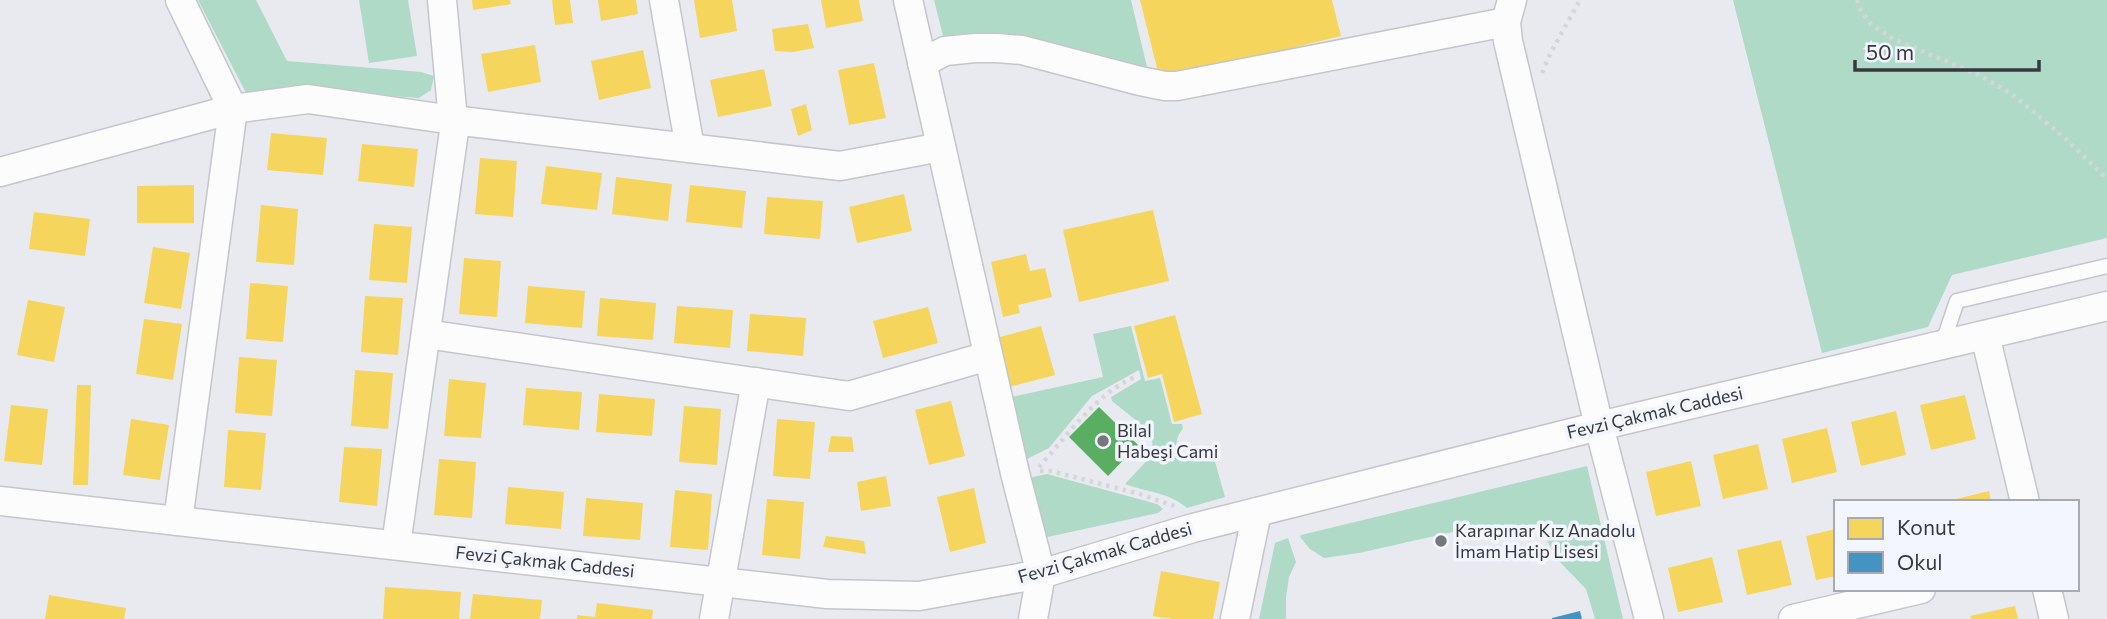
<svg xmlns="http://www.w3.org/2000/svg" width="2107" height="619" font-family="Commissioner,sans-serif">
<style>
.green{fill:#afdac7}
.homes{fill:#f6d55c}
.schools{fill:#4393c3}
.public{fill:#5aae61}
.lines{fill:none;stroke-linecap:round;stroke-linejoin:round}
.service-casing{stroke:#c5c6cb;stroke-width:17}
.minor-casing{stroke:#c5c6cb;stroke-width:31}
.path{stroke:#d5d6d8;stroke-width:4.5;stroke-dasharray:3.5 5;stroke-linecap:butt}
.service{stroke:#fcfcfd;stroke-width:14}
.minor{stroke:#fcfcfd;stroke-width:28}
.poi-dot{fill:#76777c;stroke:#f3f6ff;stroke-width:2.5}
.labels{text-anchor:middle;stroke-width:7;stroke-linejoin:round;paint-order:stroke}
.street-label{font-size:18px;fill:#38393e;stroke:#f3f6ff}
.poi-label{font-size:18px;fill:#38393e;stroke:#f3f6ff;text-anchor:start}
</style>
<rect width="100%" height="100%" fill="#e8eaf0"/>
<g class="green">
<polygon points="198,0 256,0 287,61 421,72 434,76 431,90 419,98 345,93 246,93"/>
<polygon points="359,0 408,0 417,56 369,63"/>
<polygon points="934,0 1131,0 1148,71 1105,56 1001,33 971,37 943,36"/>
<polygon points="1733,0 2107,0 2107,238 1952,275 1928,327 1822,353"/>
<path d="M1131,326L1145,381L1160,378L1172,424H1182L1183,429C1175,437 1176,446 1178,457H1191L1212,451L1225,497L1187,508C1169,492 1146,492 1125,484L1153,454L1152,438L1148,430L1112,401L1111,397L1141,379L1139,370L1092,396L1049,448L1025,460L1011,397L1103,377L1093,334Z"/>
<polygon points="1587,466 1623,619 1595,619 1586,589 1557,559 1544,535 1519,527 1492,525 1448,533 1359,553 1324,558 1310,549 1300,537 1301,535"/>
<polygon points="1047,474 1157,504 1163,509 1158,513 1043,538 1028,478"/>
<polygon points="1288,538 1296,562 1289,577 1286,598 1286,619 1259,619 1275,543"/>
</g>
<g class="homes">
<polygon points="472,0 510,0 511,4 473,10"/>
<polygon points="552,0 570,0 573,23 555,25"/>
<polygon points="598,0 636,0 638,14 601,21"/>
<polygon points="694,0 732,0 737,31 700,38"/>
<polygon points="821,0 859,0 863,21 826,28"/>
<polygon points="1140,0 1332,0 1341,36 1160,80"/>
<polygon points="808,24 814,48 793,52 775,51 772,29"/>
<polygon points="535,45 541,82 488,92 481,54"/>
<polygon points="643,50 651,88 599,100 591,61"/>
<polygon points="874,63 886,118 849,125 838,70"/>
<polygon points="764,69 772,106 718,117 710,80"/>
<polygon points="806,104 812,130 798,136 791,109"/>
<polygon points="271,133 327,138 323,175 267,170"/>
<polygon points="362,144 418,149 414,187 358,181"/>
<polygon points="480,158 517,161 513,217 475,214"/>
<polygon points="546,166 602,173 597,210 541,204"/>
<polygon points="616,177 672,184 668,221 612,214"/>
<polygon points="194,185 194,223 137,223 137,186"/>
<polygon points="690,185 746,191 742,228 686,222"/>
<polygon points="904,194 912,231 857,243 849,207"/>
<polygon points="767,197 823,201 820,239 764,234"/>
<polygon points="261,205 298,209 294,265 256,262"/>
<polygon points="1153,210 1169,281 1079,302 1063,230"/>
<polygon points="34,212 90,219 85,256 29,249"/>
<polygon points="374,224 412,227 407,283 369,280"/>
<polygon points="153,247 190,253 181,309 144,303"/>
<polygon points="1026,254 1030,271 1045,268 1052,297 1018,305 1020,313 1003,317 991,262"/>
<polygon points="464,258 501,261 497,317 459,314"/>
<polygon points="250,283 288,286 283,342 246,339"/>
<polygon points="528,286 585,291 582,328 525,323"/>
<polygon points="365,296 403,298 398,355 361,352"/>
<polygon points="600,298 656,303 653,340 597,336"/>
<polygon points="28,300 65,307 54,362 17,355"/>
<polygon points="677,306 733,310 730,348 674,343"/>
<polygon points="928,307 938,343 883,358 873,321"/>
<polygon points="750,314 806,318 803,356 747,351"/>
<polygon points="1175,315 1202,414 1174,422 1162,374 1148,378 1134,326"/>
<polygon points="144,319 182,324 173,380 136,374"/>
<polygon points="1041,326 1055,375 1009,387 996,338"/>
<polygon points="239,357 277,360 272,416 235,413"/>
<polygon points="355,370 393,373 388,429 351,426"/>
<polygon points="449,379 486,383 481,438 444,436"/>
<polygon points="77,385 91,385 88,485 73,485"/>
<polygon points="526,388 582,392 579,430 523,425"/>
<polygon points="599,394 655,399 652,436 596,432"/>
<polygon points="1965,395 1976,439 1931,450 1920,405"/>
<polygon points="951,401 965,456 929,465 915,410"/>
<polygon points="11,405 48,409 42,465 4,461"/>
<polygon points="684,406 721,409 717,465 679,462"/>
<polygon points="1896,411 1906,455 1861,466 1851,422"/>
<polygon points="131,419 169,425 160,480 123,475"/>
<polygon points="777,419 815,422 810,479 773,476"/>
<polygon points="1827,428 1837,472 1792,483 1782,439"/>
<polygon points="228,430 266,433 261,490 224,487"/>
<polygon points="831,436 852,437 854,452 828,452"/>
<polygon points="1758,444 1768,489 1723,499 1713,455"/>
<polygon points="344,447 382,449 377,506 339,502"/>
<polygon points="439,459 476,462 472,518 434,515"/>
<polygon points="1691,461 1701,506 1656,516 1646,472"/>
<polygon points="886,476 891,506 861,511 857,482"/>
<polygon points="508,487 564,492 561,529 505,524"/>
<polygon points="974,488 986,543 950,552 937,497"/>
<polygon points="675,490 712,494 708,550 670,547"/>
<polygon points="1989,491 1991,502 1948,502 1948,501"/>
<polygon points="586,498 643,503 640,540 583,536"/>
<polygon points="767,499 804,502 800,559 762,555"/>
<polygon points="1836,529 1836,576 1816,580 1806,536"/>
<polygon points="826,536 864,541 866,554 823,547"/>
<polygon points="1781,540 1792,585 1747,595 1737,550"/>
<polygon points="1712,557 1723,602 1678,612 1668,568"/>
<polygon points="1161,571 1220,582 1213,619 1172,619 1153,616"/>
<polygon points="385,587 461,592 459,619 383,619"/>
<polygon points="473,594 542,600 540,619 470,619"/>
<polygon points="49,595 126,608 124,619 45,619"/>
<polygon points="597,603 653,610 652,619 577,619 577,615 595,617"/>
<polygon points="2015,606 2018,619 1971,619 1970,616"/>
</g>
<polygon class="schools" points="1580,611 1582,619 1552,619 1552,618"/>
<polygon class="public" points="1099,407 1138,445 1108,476 1069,437"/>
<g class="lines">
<g class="service-casing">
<polyline id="service" points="1942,345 1957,301 2107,266"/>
</g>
<g class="minor-casing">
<g id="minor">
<polyline points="664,0 690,148"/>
<polyline points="908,0 1015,473 1041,574 1033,619"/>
<polyline points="1512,0 1506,22 1508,41 1599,426 1649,619"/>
<polyline points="922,63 945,51 975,48 997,48 1022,50 1140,81 1165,86 1177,86 1506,22"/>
<polyline points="0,172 233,109 308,99 453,120 840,166 941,147"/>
<polyline points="426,334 849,396 988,356"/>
<polyline points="1985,335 2025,502"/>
<polyline points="0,501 827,594 919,596 1041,574 1193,528 1599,426 2107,306"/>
<polyline points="178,521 233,109 180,0"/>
<polyline points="396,545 454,131 442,0"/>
<polyline points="2047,589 2054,619"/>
<polyline points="714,619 756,382"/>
<polyline points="1235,619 1257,512"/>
<polyline points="1793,619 1921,589"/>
</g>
</g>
<g class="path">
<polyline points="1857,0 1861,11 1871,24 1893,39 1977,74 2012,94 2065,138 2107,179"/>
<polyline points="1542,73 1550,54 1580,0"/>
<path d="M1039,467C1065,438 1101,388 1138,376"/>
<polyline points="1040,471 1051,471 1140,494 1174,506"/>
</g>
<use href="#service" class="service"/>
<use href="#minor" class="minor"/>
</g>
<g class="poi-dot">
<circle cx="1103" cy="441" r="7"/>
<circle cx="1441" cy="541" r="7"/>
</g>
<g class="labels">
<g class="street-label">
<text transform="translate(1655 413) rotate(-13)" y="6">Fevzi Çakmak Caddesi</text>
<text transform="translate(1105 553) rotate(-16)" y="6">Fevzi Çakmak Caddesi</text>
<text transform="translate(545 562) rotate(6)" y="6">Fevzi Çakmak Caddesi</text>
</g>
<g class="poi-label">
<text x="1117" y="437">Bilal<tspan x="1117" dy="21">Habeşi Cami</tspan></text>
<text x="1455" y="537">Karapınar Kız Anadolu<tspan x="1455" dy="21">İmam Hatip Lisesi</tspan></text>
</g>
</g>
<rect x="1834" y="500" width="245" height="91" fill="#f3f6ff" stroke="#a8aab2" stroke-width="2"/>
<rect x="1848" y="518" width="35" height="21" fill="#f6d55c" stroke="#a8aab2" stroke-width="2"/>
<text x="1897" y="535" font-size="21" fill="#38393e">Konut</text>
<rect x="1848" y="552" width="35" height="21" fill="#4393c3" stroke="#a8aab2" stroke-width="2"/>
<text x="1897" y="570" font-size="21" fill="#38393e">Okul</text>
<path d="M1855 60v10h184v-10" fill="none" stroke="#38393e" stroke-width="3.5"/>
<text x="1866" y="60" font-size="21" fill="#38393e" stroke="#f3f6ff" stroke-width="5" paint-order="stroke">50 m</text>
</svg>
